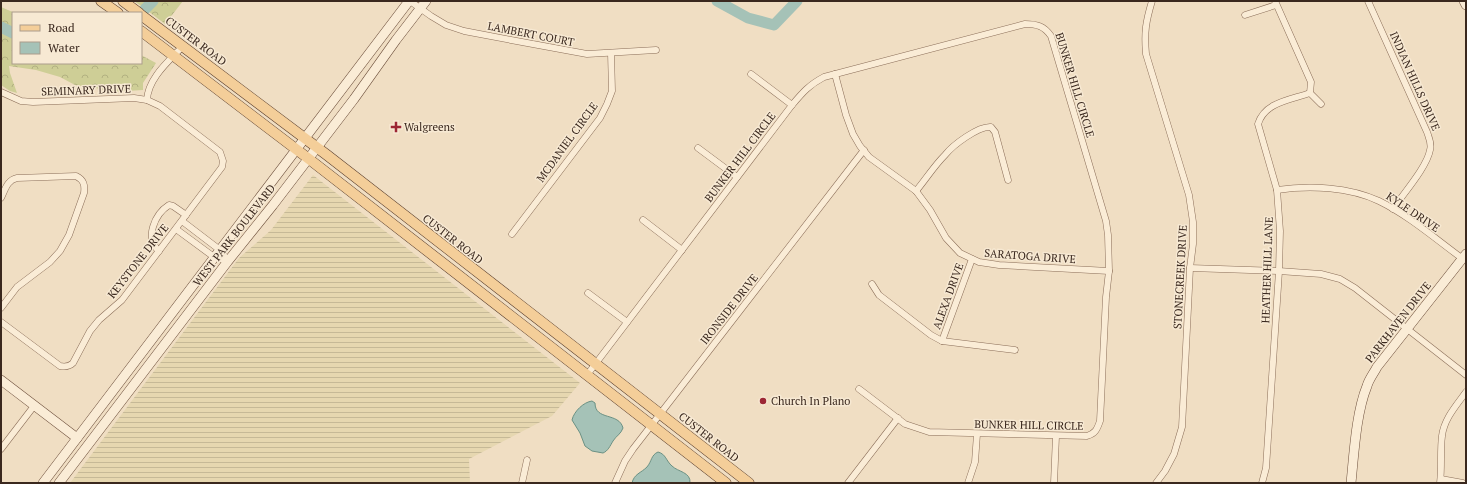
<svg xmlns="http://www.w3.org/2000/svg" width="1467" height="484" font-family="'PT Serif',serif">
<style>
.farmland{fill:url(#farmland-rules)}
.forest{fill:url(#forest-crowns)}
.park{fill:#cece96}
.water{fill:#a5c2b7;stroke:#6b9184}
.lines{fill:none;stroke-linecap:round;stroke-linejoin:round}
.river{stroke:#a5c2b7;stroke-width:11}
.street-casing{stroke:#8b6e59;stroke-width:7}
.secondary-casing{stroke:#6d4f3c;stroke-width:10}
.primary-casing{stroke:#583d2d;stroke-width:11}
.street{stroke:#faecd6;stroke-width:6}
.secondary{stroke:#faecd6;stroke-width:9}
.primary{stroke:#f4ce99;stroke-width:10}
.poi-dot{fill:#9c2634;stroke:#f7e9d3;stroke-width:1.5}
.labels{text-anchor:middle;stroke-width:3;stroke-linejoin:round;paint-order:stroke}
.street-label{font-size:11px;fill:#3a281e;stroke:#f7e9d3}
.poi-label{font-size:11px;fill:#3a281e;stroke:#f7e9d3;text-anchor:start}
</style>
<defs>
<pattern id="farmland-rules" width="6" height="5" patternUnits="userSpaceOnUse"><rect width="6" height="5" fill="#e6d7b0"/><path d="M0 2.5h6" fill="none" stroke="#c6b997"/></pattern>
<pattern id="forest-crowns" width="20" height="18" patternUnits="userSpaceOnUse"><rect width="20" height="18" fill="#cece96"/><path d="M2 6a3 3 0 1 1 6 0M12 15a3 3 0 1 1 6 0" fill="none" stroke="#b2b181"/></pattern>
</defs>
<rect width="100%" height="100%" fill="#f0dec3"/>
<polygon class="farmland" points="313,175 580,383 552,416 469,459 470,483 70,483 239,258 271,230"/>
<g class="forest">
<polygon points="152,1 183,1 165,24 144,8"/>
<polygon points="1,7 15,13 13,13 13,63 141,63 141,55 156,63 143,83 143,90 111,92 96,88 75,85 60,77 36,70 9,66 10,73 17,93 10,91 1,85"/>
</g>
<polygon class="park" points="134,1 152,1 144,8"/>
<g class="water">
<path d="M592,401L595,403C595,421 619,412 623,428C621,434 616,436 613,441C610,446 608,451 603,453L592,451L585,446L580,433L572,420C574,411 584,402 592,401Z"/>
<path d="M658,452C666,454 666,461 672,466C678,472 691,472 690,483H632C634,474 641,473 647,467C652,461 651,455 658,452Z"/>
</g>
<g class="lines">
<g class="river">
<polyline points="717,1 748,18 774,25 797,1"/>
<polyline points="145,9 153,1"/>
<polyline points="1,27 13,33"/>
</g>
<g class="street-casing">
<g id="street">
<polyline points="410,1 431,16 446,25 464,31 511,40 587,54 656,50"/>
<path d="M1152,1C1146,21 1144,32 1146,54L1189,195L1193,222V244L1190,268L1182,427L1174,454L1165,471L1156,483"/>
<polyline points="1275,1 1311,82 1310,93 1321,104"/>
<path d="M1368,1L1427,132C1429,138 1432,144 1430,150C1427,167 1403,194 1393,209"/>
<polyline points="1245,15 1276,5"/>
<polyline points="751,74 792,105"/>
<polyline points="835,74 846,115 853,134 860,146 869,157 916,191 930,210 946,238 960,253 979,262 999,265 1109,271"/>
<path d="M1,92L21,101L33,102L134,98L147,100L160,106L220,152L223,161L222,167L122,300L99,320L90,331L73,363C69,367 65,367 60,366L1,322"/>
<path d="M147,100C148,78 169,61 183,46"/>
<polyline points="698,148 737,177"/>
<path d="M1277,190C1310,185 1349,187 1379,201C1408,215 1437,240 1463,259"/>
<path d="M916,191C926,179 934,166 945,155C953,145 978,126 991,127L995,132L1008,180"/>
<path d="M1,198C5,190 7,180 17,178L76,176C84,180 85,185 84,193L69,235L60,251L50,262L17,287L1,308"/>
<polyline points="643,220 682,250"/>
<polyline points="182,221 220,250 228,261"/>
<polyline points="176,229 214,257 228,261"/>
<polyline points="512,234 600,118 607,104 612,91 611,53"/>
<path d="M159,251C144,238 155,214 169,205L173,206L186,215"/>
<polyline points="1190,268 1279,271 1321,274 1340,279 1355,288 1466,375"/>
<polyline points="872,284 879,295 931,335 942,341 1015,350"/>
<polyline points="588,293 627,322"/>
<polyline points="942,341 972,259"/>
<path d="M587,375L792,105C803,92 809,85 824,77L1025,24C1037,24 1044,26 1051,36L1106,221L1108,235L1109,271L1106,297L1100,421C1097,429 1096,433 1087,436L929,432L905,424L859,389"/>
<polyline points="1,449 34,406"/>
<polyline points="1441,479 1463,483"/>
<polyline points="522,483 527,460"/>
<polyline points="615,483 625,461 633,449 864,150"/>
<polyline points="848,483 898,418"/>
<polyline points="968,483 975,462 977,434"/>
<polyline points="1054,483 1056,436"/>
<path d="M1262,483L1266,468L1279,271L1280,231L1277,190L1258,124C1265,102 1290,100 1310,93"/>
<path d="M1440,483C1442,467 1440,451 1442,436C1444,419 1456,406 1466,392"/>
</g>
</g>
<g class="secondary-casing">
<g id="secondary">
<polyline points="1464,1 1466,5"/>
<polyline points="1,380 77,438"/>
<polyline points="43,483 409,1"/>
<polyline points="59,483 228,261 273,205 354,99 396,40 426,1"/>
<path d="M1351,483C1354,454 1356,413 1367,386C1369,379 1374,373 1377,367L1466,254"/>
</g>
</g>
<g class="primary-casing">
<g id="primary">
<polyline points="101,1 118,13"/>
<polyline points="123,1 139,13"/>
<polyline points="141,15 327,155 749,483"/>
<polyline points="141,31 309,159 726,483"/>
</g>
</g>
<use href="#street" class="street"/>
<use href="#secondary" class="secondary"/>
<use href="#primary" class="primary"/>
</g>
<g class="poi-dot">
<path d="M394 121h4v4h4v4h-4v4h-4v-4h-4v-4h4z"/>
<circle cx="763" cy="401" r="4"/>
</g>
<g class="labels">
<g class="street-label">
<text transform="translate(531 34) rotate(11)" y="4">LAMBERT COURT</text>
<text transform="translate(196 41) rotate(37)" y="4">CUSTER ROAD</text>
<text transform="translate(1415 81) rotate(66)" y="4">INDIAN HILLS DRIVE</text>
<text transform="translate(1075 85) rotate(73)" y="4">BUNKER HILL CIRCLE</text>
<text transform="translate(86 90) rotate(-2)" y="4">SEMINARY DRIVE</text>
<text transform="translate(567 142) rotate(-54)" y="4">MCDANIEL CIRCLE</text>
<text transform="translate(740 157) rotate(-53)" y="4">BUNKER HILL CIRCLE</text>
<text transform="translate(1413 212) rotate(34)" y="4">KYLE DRIVE</text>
<text transform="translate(234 235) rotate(-52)" y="4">WEST PARK BOULEVARD</text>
<text transform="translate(453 239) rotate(38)" y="4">CUSTER ROAD</text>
<text transform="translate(1030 256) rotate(4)" y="4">SARATOGA DRIVE</text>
<text transform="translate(138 261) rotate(-52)" y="4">KEYSTONE DRIVE</text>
<text transform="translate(1267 270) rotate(-88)" y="4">HEATHER HILL LANE</text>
<text transform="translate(1180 277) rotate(-87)" y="4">STONECREEK DRIVE</text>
<text transform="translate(948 296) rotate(-70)" y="4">ALEXA DRIVE</text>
<text transform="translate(729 309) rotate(-52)" y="4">IRONSIDE DRIVE</text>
<text transform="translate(1398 322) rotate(-52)" y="4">PARKHAVEN DRIVE</text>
<text transform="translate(1029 425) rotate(1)" y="4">BUNKER HILL CIRCLE</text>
<text transform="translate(709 437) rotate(38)" y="4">CUSTER ROAD</text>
</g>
<g class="poi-label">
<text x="404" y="131">Walgreens</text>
<text x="771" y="405">Church In Plano</text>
</g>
</g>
<rect width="1467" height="484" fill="none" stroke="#3a281e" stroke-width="4"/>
<rect x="12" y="12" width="130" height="52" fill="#f7e9d3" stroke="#ab9c8b"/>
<rect x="20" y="25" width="20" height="6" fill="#f4ce99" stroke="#ab9c8b"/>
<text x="48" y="32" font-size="12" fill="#3a281e">Road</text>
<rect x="20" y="42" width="20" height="12" fill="#a5c2b7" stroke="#ab9c8b"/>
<text x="48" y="52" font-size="12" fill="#3a281e">Water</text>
</svg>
